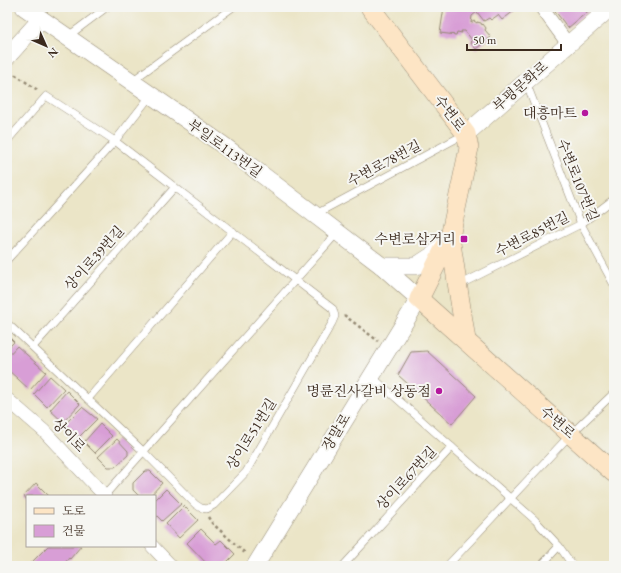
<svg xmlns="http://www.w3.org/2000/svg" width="621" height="573" font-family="'EB Garamond','Noto Serif KR',serif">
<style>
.building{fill:#d89ed6}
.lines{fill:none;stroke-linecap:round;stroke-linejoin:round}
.service-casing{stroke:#938872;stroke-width:8}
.minor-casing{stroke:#938872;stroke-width:14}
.tertiary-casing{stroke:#938872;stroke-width:18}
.secondary-casing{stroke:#938872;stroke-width:20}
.path{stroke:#938872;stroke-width:2.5;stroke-dasharray:3 3;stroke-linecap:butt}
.service{stroke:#fff;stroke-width:7}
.minor{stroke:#fff;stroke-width:13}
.tertiary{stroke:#fff;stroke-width:17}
.secondary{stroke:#fde5c5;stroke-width:19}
.poi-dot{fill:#b5179e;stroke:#f6f6f2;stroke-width:1.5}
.labels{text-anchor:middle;stroke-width:4;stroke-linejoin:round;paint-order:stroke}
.street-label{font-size:14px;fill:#3b2a1e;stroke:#f6f6f2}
.poi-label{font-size:14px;fill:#3b2a1e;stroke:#f6f6f2;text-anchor:end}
</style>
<rect width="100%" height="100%" fill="#f6f6f2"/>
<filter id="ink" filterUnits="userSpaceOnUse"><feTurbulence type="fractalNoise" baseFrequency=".025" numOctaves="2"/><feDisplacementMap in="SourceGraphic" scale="8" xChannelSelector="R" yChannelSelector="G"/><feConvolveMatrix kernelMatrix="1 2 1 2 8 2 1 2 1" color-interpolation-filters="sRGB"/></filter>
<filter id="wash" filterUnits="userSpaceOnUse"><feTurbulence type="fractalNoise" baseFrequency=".012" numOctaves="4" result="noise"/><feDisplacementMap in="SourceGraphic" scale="16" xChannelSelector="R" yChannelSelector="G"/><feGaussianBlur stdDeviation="0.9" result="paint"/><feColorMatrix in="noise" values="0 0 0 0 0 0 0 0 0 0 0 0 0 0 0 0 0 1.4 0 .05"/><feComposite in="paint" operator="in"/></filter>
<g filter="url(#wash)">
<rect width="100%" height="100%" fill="#ebe5c7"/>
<g id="blocks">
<g class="building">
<polygon points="444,7 511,7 514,11 502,20 498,15 491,20 489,18 484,21 477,12 472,16 471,23 474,21 477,23 477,22 481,23 482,25 483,24 486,28 485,30 491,37 476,49 470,42 472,40 465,31 461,31 462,33 457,32 456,35 440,33"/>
<polygon points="552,7 593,7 568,28"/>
<polygon points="7,335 14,342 7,349"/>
<polygon points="17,346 46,372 30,390 7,369 7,357"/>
<polygon points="427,351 476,396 452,424 398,375 411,352"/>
<polygon points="50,376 64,389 47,407 34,394"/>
<polygon points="67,391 80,404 63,422 50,410"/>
<polygon points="82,407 97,419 79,437 65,424"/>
<polygon points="100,424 112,436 95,453 84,442"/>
<polygon points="117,439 128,451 128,455 115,467 108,467 98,457"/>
<polygon points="145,471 150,471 162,483 150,496 139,496 133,490 133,483"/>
<polygon points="36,483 49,496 27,496 27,500 24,496"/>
<polygon points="166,489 181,504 162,521 155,514 155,500"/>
<polygon points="184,506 198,520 179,538 166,524"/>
<polygon points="201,529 216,544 221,540 235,554 223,566 209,566 187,543"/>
<polygon points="48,546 81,546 70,559 69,558 62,566 28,566"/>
</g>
</g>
</g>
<g filter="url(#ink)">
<use href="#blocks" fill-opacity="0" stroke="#938872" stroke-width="1"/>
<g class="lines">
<g class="service-casing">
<g id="service">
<polyline points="67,37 107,7"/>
<polyline points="132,81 233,7"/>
<polyline points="526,82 581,224 614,285"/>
<polyline points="7,141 46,96 115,141 333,309 335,316 332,323 246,472 214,505 207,509 201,508 195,504 144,452 7,323"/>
<polyline points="314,215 465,134"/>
<polyline points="7,260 115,141 151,95"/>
<polyline points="459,285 581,224 614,199"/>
<polyline points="33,347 175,187"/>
<polyline points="371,376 535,520 559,546 573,566"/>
<polyline points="88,399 233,231"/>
<polyline points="105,495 337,233"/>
<polyline points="343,566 452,447"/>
<polyline points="447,566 571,434 614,393"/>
<polyline points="541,566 559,546"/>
</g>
</g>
<g class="minor-casing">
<g id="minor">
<polyline points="541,7 568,44"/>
<polyline points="7,399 44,431 105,496"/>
<polyline points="152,546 171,566"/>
</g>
</g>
<g class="tertiary-casing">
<g id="tertiary">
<polyline points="24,7 223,145 382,266 419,299 255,566"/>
<polyline points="7,57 41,19"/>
<polyline points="466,134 611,7"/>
<polyline points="382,266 416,266 433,255 446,242"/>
</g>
</g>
<g class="secondary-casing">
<g id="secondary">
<polyline points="370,7 466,134 469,148 450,237 419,299 614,473"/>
<polyline points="450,237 466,340"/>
</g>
</g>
<g class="path">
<polyline points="10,71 39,91"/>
<polyline points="344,315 378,341"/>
<polyline points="208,517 212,523 246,554"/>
</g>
<use href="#service" class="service"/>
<use href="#minor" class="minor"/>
<use href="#tertiary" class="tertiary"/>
<use href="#secondary" class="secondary"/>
</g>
</g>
<g class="poi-dot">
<circle cx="585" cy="113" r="4"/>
<rect x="460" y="235" width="8" height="8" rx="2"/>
<circle cx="439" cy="391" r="4"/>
</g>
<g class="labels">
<g class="street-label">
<text transform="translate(520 86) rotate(-41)" y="5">부평문화로</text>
<text transform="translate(450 113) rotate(53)" y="5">수변로</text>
<text transform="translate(225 148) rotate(36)" y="5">부일로113번길</text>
<text transform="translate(384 163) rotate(-28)" y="5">수변로78번길</text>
<text transform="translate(578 180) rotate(68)" y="5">수변로107번길</text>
<text transform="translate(532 234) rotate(-27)" y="5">수변로85번길</text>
<text transform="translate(94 258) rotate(-48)" y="5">상이로39번길</text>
<text transform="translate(558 422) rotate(42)" y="5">수변로</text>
<text transform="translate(336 432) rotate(-59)" y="5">장말로</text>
<text transform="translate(251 434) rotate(-58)" y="5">상이로51번길</text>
<text transform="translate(69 435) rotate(46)" y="5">상이로</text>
<text transform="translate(406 478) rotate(-47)" y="5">상이로67번길</text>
</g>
<g class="poi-label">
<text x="577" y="118">대흥마트</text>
<text x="456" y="244">수변로삼거리</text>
<text x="431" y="396">명륜진사갈비 상동점</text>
</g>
</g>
<rect width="621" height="573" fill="none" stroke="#f6f6f2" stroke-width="24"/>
<rect x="26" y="495" width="130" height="52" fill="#f6f6f2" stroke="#aba49d"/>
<rect x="34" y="508" width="20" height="6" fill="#fde5c5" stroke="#aba49d"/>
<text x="62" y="515" font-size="12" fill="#3b2a1e">도로</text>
<rect x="34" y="525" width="20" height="12" fill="#d89ed6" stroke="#aba49d"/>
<text x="62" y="535" font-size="12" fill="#3b2a1e">건물</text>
<g transform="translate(46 46) rotate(135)" stroke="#f6f6f2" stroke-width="3" paint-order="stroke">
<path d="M0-3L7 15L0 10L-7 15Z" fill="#3b2a1e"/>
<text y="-6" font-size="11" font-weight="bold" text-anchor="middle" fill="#3b2a1e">N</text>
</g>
<path d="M467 44v6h94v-6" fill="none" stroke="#3b2a1e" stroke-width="2"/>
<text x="473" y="44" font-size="12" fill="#3b2a1e" stroke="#f6f6f2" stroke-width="3" paint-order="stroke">50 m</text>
</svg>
